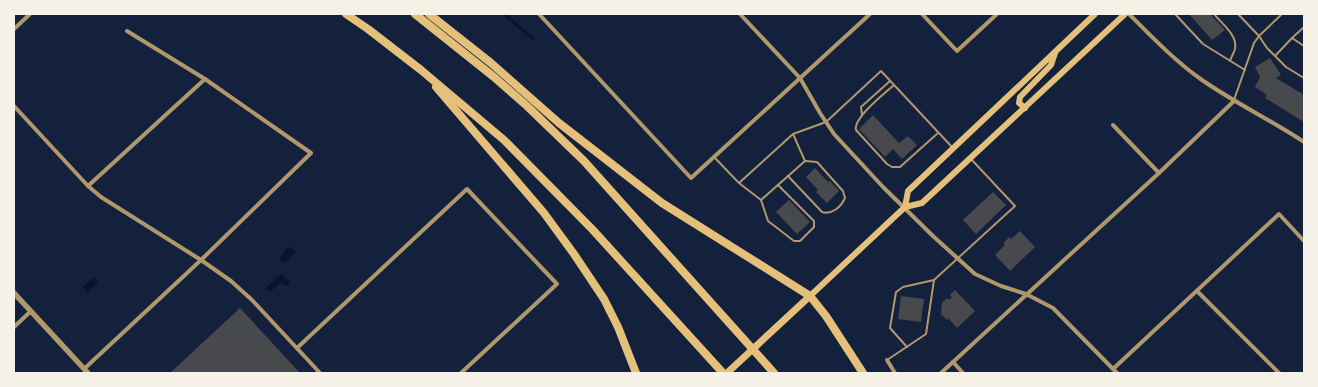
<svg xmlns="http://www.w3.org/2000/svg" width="1318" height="387" font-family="Raleway,sans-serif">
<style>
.water{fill:#0b132b}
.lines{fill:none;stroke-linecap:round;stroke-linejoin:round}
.stream{stroke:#0b132b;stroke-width:3}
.building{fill:#48494c}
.service{stroke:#b1986c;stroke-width:2}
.minor{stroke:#b1986c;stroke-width:4}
.tertiary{stroke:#b1986c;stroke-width:5.5}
.secondary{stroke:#e5c07b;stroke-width:6}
.primary{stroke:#e5c07b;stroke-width:7}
.motorway{stroke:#e5c07b;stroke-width:8}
</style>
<rect width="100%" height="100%" fill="#14213d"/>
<g class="water">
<polygon points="290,247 296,252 284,263 279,258 285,252 284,251"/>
<polygon points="281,274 290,282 286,286 280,283 270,292 266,288"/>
<polygon points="94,277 98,282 88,293 82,287"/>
</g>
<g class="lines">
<polyline class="stream" points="504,14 533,39"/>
</g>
<g class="building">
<polygon points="1189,14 1210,14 1225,30 1212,40"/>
<polygon points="1270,58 1281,75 1276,78 1304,95 1304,122 1265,98 1267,95 1255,87 1260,77 1255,67"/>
<polygon points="873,115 899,143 908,136 917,145 902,159 893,149 885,157 859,129"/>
<polygon points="815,168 828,182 830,181 839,191 827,203 816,192 818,190 806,177"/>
<polygon points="993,192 1006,205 976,234 963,220"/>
<polygon points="789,200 810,222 797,234 776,212"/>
<polygon points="1020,231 1035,247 1010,271 995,255 1005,245 1003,244 1009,237 1011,239"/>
<polygon points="955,290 975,311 957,328 948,318 947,320 941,314 942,303 947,298 949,300 952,297 950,295"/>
<polygon points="901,296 924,299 921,322 898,319"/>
<polygon points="240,308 300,373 170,373"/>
</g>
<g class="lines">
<g class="service">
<polyline points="1175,14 1203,44 1245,70"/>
<path d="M1214,14C1221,23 1238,35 1235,49C1234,53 1231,57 1230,61"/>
<polyline points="1238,14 1259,36 1267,48 1275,56 1292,38 1304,46"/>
<polyline points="1292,38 1304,27"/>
<polyline points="1275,56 1286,67 1304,78"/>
<path d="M894,85C885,93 853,118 856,130L887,164L892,167H900L938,133"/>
<polyline points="1234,100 1254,43 1259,36 1282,14"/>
<polyline points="862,115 861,107 890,81"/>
<polyline points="714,157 739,183 793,134 826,122 881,71 952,147"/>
<path d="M788,176L822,212C832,215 841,207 845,198L843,191L817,162L805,161"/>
<polyline points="739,183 761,200 805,161 793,134"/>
<polyline points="761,200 768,221 794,241 800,241 814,227 814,221 778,185"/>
<polyline points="907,347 890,328 896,292 903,287 934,280"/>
<polyline points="887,360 926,334 934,280 1015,206 971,159"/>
</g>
<g class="minor">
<polyline points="539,14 691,178 870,14"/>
<polyline points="740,14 800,78 820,113 834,134 883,187 934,237 975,274 1001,286 1026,294 1053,308 1117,373"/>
<polyline points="922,14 957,51 997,14"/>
<path d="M1129,14C1152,37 1175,61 1202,80C1235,103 1271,120 1304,142"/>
<polyline points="14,29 30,14"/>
<polyline points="14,106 88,186 101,197 201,260 231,281 252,300 320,373"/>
<polyline points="1113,125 1159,173"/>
<polyline points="88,186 205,79"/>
<polyline points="1197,291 1279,373"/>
<polyline points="14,327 31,311"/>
<polyline points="297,348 467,189 557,284 461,373"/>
<polyline points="887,360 895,373"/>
<polyline points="953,362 963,373"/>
<polyline points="84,369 201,260 311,153 205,79 127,31"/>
<polyline points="1113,369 1279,214 1304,241"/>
<polyline points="941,373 1159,173 1234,101"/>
</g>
<polyline class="tertiary" points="14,293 88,373"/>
<g class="secondary">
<polyline points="1025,108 1019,103 1020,97 1051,65 1055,53"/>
<polyline points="905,207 908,191 1095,14"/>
<polyline points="810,296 905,207 922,203 1125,14"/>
</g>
<polyline class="primary" points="727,373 810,296"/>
<g class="motorway">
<polyline points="346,14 368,29 421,70 504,140 592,229 723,373"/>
<polyline points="415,14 494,77 527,106 584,161 774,373"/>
<polyline points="429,14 491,63 559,123 662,203 810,296 826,316 863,373"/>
<polyline points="436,87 544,213 574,254 604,299 618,327 636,373"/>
</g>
</g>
<rect width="1318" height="387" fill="none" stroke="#f6f1e7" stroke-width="30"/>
</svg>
